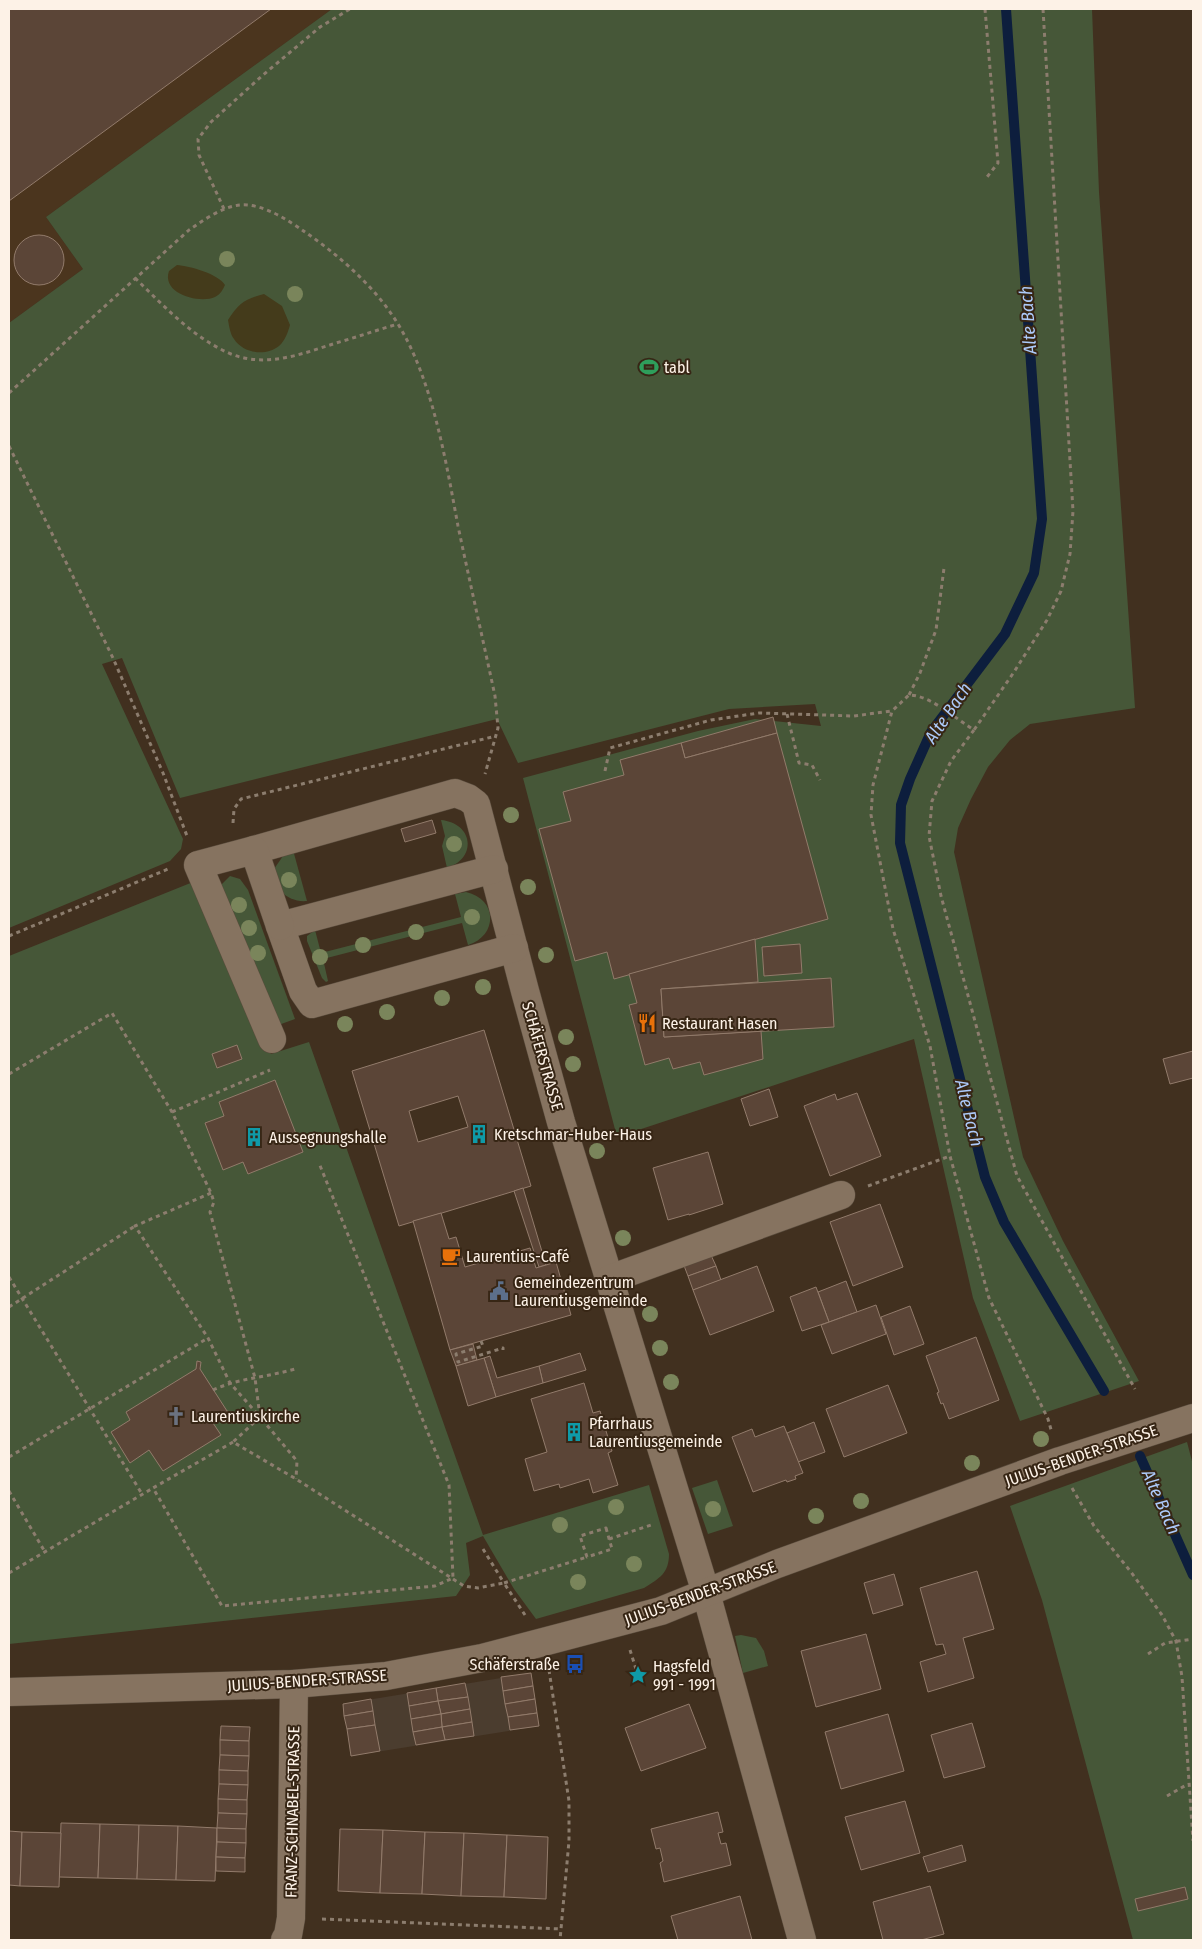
<svg xmlns="http://www.w3.org/2000/svg" width="1202" height="1949" font-family="'Fira Sans Condensed',sans-serif">
<style>
.built{fill:#4b351e}
.industrial{fill:#4b3d2f}
.green{fill:#465738}
.sand{fill:#443b1b}
.lines{fill:none;stroke-linecap:round;stroke-linejoin:round}
.stream{stroke:#0d1e3d;stroke-width:10}
.building{fill:#5b4537;stroke:#927b6b;fill-rule:evenodd}
.minor-casing{stroke:#5a4c3d;stroke-width:29}
.path{stroke:#8c7d6e;stroke-width:3;stroke-dasharray:4 4;stroke-linecap:butt}
.minor{stroke:#867360;stroke-width:28}
.tree{fill:#7a855b}
.labels{text-anchor:middle;stroke-width:4;stroke-linejoin:round;paint-order:stroke}
.poi-label{font-size:16px;fill:#fdf2e7;stroke:#372615;text-anchor:start}
.street-label{font-size:16px;fill:#fdf2e7;stroke:#372615}
.water-label{font-size:18px;font-style:italic;fill:#adcafa;stroke:#372615}
</style>
<rect width="100%" height="100%" fill="#41301f"/>
<polygon class="built" points="9,9 332,9 46,217 83,269 9,323"/>
<polygon class="industrial" points="531,1673 539,1726 351,1756 343,1704"/>
<g class="green">
<polygon points="332,9 1092,9 1099,192 1135,708 1030,724 1010,740 988,767 971,799 958,828 954,852 1023,1157 1063,1241 1139,1381 1020,1421 973,1298 914,1039 617,1137 523,778 698,731 755,719 821,726 815,704 729,709 518,763 497,719 180,798 122,658 102,664 183,839 181,849 170,861 9,928 9,323 83,269 46,217"/>
<path d="M441,820C473,823 478,858 447,868L442,846L445,836Z"/>
<path d="M293,850L307,901C296,902 288,898 280,891L274,869L283,856Z"/>
<polygon points="230,876 240,879 248,890 295,1019 273,1027 219,887"/>
<path d="M193,882L271,1054L309,1042L483,1535L649,1485L669,1554C669,1573 660,1578 644,1588L536,1619L514,1589L483,1536L466,1543L470,1575L456,1596L9,1644V956Z"/>
<path d="M466,892C498,899 498,936 468,945L462,923L323,959L328,981L326,982L322,978L307,941V936L315,930L321,953L461,917L455,894Z"/>
<polygon points="1187,1442 1193,1465 1193,1940 1133,1940 1042,1600 1010,1506"/>
<polygon points="717,1480 733,1526 708,1534 692,1488"/>
<polygon points="741,1635 756,1638 764,1651 768,1666 743,1673 735,1636"/>
</g>
<g class="sand">
<path d="M177,265C189,266 219,274 225,285C223,289 221,294 215,297C200,304 161,294 169,271Z"/>
<path d="M264,294L282,306L290,325C288,332 285,341 279,346C265,357 243,353 234,339C230,334 229,325 228,320C239,303 245,299 264,294Z"/>
</g>
<g class="lines">
<g class="stream">
<polyline points="1006,9 1042,519 1034,573 1005,634 931,732 910,779 901,805 900,843 985,1177 1004,1222 1104,1391"/>
<polyline points="1140,1456 1193,1575"/>
</g>
</g>
<g class="building">
<polygon points="9,9 271,9 9,201"/>
<circle cx="39" cy="260" r="25"/>
<polygon points="773,717 777,733 685,758 681,743"/>
<polygon points="777,733 828,919 614,979 607,952 575,961 539,829 571,821 563,792 624,775 620,760 681,743 685,758"/>
<polygon points="432,820 436,833 405,842 401,829"/>
<polygon points="755,939 758,982 661,989 664,1037 761,1031 763,1059 704,1075 700,1062 673,1069 669,1058 645,1065 629,1005 637,1003 629,974"/>
<polygon points="800,944 802,973 764,976 762,947"/>
<polygon points="831,978 834,1027 664,1037 661,989"/>
<path d="M484,1030L531,1186L399,1226L352,1071ZM458,1096L468,1127L418,1142L409,1111Z"/>
<polygon points="237,1045 242,1059 217,1068 212,1054"/>
<polygon points="1193,1051 1193,1078 1170,1084 1163,1059"/>
<polygon points="275,1080 303,1152 248,1174 243,1162 223,1170 205,1123 224,1116 219,1102"/>
<polygon points="769,1089 778,1117 750,1126 741,1099"/>
<polygon points="857,1093 881,1156 830,1176 804,1106 835,1094 837,1100"/>
<polygon points="708,1152 723,1204 689,1215 689,1214 668,1220 653,1168"/>
<polygon points="523,1188 546,1265 539,1267 514,1191"/>
<polygon points="880,1204 903,1267 853,1286 830,1222"/>
<polygon points="441,1213 449,1239 456,1237 465,1267 530,1248 536,1268 556,1262 571,1315 450,1350 413,1221"/>
<polygon points="710,1253 716,1266 688,1276 683,1263"/>
<polygon points="716,1266 721,1280 693,1290 688,1276"/>
<polygon points="757,1266 774,1311 710,1335 693,1290"/>
<polygon points="846,1281 857,1312 829,1322 818,1292"/>
<polygon points="816,1287 829,1322 802,1331 790,1297"/>
<polygon points="876,1305 886,1334 832,1354 821,1325"/>
<polygon points="910,1306 924,1344 894,1355 881,1317"/>
<polygon points="976,1337 999,1400 949,1419 943,1403 941,1404 937,1393 939,1392 926,1356"/>
<polygon points="473,1344 477,1360 456,1366 450,1350"/>
<polygon points="580,1353 586,1370 543,1383 539,1366"/>
<polygon points="490,1356 497,1378 539,1366 543,1383 496,1397 484,1358"/>
<polygon points="484,1358 496,1397 468,1406 456,1366"/>
<polygon points="197,1361 201,1362 200,1369 227,1411 234,1413 233,1417 225,1415 213,1423 221,1435 163,1471 149,1450 130,1463 111,1432 130,1420 126,1412 196,1369"/>
<polygon points="584,1383 593,1413 600,1411 612,1451 608,1453 618,1485 593,1493 589,1479 560,1488 559,1484 534,1491 525,1459 547,1452 531,1399"/>
<polygon points="888,1385 907,1433 844,1457 826,1409"/>
<polygon points="814,1422 825,1452 798,1462 787,1433"/>
<polygon points="784,1426 803,1473 795,1476 796,1479 787,1482 786,1480 753,1492 732,1437 752,1429 755,1437"/>
<polygon points="977,1571 994,1629 963,1638 974,1678 928,1692 920,1662 946,1654 943,1644 936,1645 920,1588"/>
<polygon points="894,1574 903,1605 873,1614 864,1583"/>
<polygon points="866,1634 881,1689 816,1707 801,1651"/>
<polygon points="531,1673 533,1686 503,1691 501,1677"/>
<polygon points="465,1683 468,1697 438,1701 436,1688"/>
<polygon points="533,1686 535,1699 505,1704 503,1691"/>
<polygon points="436,1688 438,1701 409,1706 407,1693"/>
<polygon points="468,1697 470,1709 441,1714 438,1701"/>
<polygon points="371,1699 373,1711 344,1716 343,1704"/>
<polygon points="535,1699 537,1713 508,1717 505,1704"/>
<polygon points="438,1701 441,1714 411,1719 409,1706"/>
<polygon points="689,1704 706,1748 641,1771 625,1728"/>
<polygon points="470,1709 472,1722 442,1727 441,1714"/>
<polygon points="373,1711 375,1725 347,1729 344,1716"/>
<polygon points="537,1713 539,1726 510,1730 508,1717"/>
<polygon points="441,1714 442,1727 413,1732 411,1719"/>
<polygon points="888,1714 904,1771 841,1789 825,1732"/>
<polygon points="472,1722 474,1736 445,1740 442,1727"/>
<polygon points="972,1723 985,1767 944,1778 931,1735"/>
<polygon points="375,1725 380,1751 351,1756 347,1729"/>
<polygon points="221,1726 250,1727 249,1741 220,1740"/>
<polygon points="442,1727 445,1740 416,1745 413,1732"/>
<polygon points="220,1740 249,1741 249,1756 220,1755"/>
<polygon points="220,1755 249,1756 248,1771 219,1770"/>
<polygon points="219,1770 248,1771 248,1785 219,1784"/>
<polygon points="219,1784 248,1785 247,1800 218,1799"/>
<polygon points="218,1799 247,1800 247,1814 218,1813"/>
<polygon points="905,1801 920,1853 861,1870 845,1817"/>
<polygon points="718,1812 723,1832 718,1833 721,1844 726,1843 731,1865 664,1882 660,1863 663,1861 660,1848 656,1849 651,1829"/>
<polygon points="218,1813 247,1814 246,1829 217,1828"/>
<polygon points="61,1823 100,1824 98,1878 59,1877"/>
<polygon points="100,1824 139,1825 137,1879 98,1878"/>
<polygon points="139,1825 178,1826 176,1880 137,1879"/>
<polygon points="178,1826 217,1828 215,1881 176,1880"/>
<polygon points="217,1828 246,1829 246,1843 217,1842"/>
<polygon points="340,1829 383,1830 380,1893 338,1891"/>
<polygon points="383,1830 425,1832 422,1894 380,1893"/>
<polygon points="9,1831 22,1832 20,1886 9,1885"/>
<polygon points="22,1832 61,1833 59,1887 20,1886"/>
<polygon points="425,1832 464,1833 461,1896 422,1894"/>
<polygon points="464,1833 507,1835 504,1897 461,1896"/>
<polygon points="507,1835 548,1837 546,1899 504,1897"/>
<polygon points="217,1842 246,1843 245,1858 216,1857"/>
<polygon points="962,1845 966,1861 928,1872 923,1857"/>
<polygon points="216,1857 245,1858 245,1872 216,1871"/>
<polygon points="930,1886 944,1934 921,1940 883,1940 873,1902"/>
<polygon points="1185,1887 1188,1899 1138,1911 1135,1899"/>
<polygon points="740,1896 752,1940 678,1940 671,1916"/>
</g>
<g class="lines">
<g class="minor-casing">
<g id="minor">
<polyline points="254,850 455,793 468,798 476,804 525,991 561,1122 706,1593 802,1940"/>
<polyline points="494,869 280,926 303,991 312,1004 514,948"/>
<polyline points="272,1039 198,865 254,850 280,926"/>
<polyline points="610,1279 841,1195"/>
<polyline points="9,1692 294,1684 386,1676 482,1658 661,1611 777,1564 1060,1461 1193,1418"/>
<polyline points="285,1940 288,1935 291,1918 294,1684"/>
</g>
</g>
<g class="path">
<polyline points="985,9 998,163 987,177"/>
<path d="M1043,9L1073,511L1070,554L1061,591L1047,620L1014,672L974,730C956,719 930,695 909,695L892,711L873,785L871,815L893,929L930,1046L950,1156L989,1298L1048,1419L1052,1433"/>
<polyline points="224,209 199,155 198,139 211,122 263,75 320,27 350,9"/>
<path d="M135,278C164,306 193,338 231,354C266,368 302,354 336,343C357,337 377,330 398,324"/>
<path d="M9,393L189,230C204,220 221,207 240,205C262,203 288,220 305,232C340,256 376,288 398,324C433,381 446,462 458,526C470,583 483,640 495,696L498,728L485,774"/>
<polyline points="9,446 113,658 163,773 187,836"/>
<polyline points="909,695 920,673 936,630 944,568"/>
<polyline points="787,714 799,763 812,765 820,780"/>
<polyline points="974,730 951,761 932,801 929,836 941,896 1017,1176 1135,1389"/>
<polyline points="605,771 610,748 711,720 759,713 854,716 891,711"/>
<polyline points="233,823 234,809 241,799 496,736"/>
<polyline points="9,936 168,869"/>
<polyline points="9,1074 112,1013 172,1112 211,1193 214,1202 210,1212 255,1378 260,1417 297,1461 296,1479"/>
<polyline points="172,1112 270,1070"/>
<polyline points="868,1186 950,1156"/>
<polyline points="211,1193 135,1226 208,1338 230,1383 260,1417 233,1442 296,1479 464,1586 478,1588 504,1583 525,1615"/>
<polyline points="9,1277 142,1494"/>
<polyline points="9,1307 135,1226"/>
<polyline points="481,1341 483,1346 456,1354 458,1362 503,1348 503,1350"/>
<path d="M213,1390C239,1378 268,1377 295,1369"/>
<polyline points="233,1442 153,1488 222,1606 435,1586 453,1578 449,1485 319,1163"/>
<polyline points="9,1457 208,1338"/>
<polyline points="1072,1488 1094,1526 1131,1572 1162,1615 1176,1641 1182,1677 1193,1841"/>
<polyline points="9,1491 45,1552"/>
<polygon points="606,1528 612,1549 587,1557 580,1536"/>
<polyline points="609,1539 654,1524"/>
<polyline points="483,1549 504,1583 587,1557"/>
<polyline points="9,1573 153,1488"/>
<polyline points="630,1650 636,1669"/>
<polyline points="1148,1654 1165,1643 1193,1639"/>
<polyline points="549,1670 569,1801 569,1841 560,1940"/>
<polyline points="1167,1796 1188,1784"/>
<polyline points="322,1919 561,1929"/>
</g>
<use href="#minor" class="minor"/>
</g>
<g class="tree">
<circle cx="227" cy="259" r="8"/>
<circle cx="295" cy="294" r="8"/>
<circle cx="511" cy="815" r="8"/>
<circle cx="454" cy="844" r="8"/>
<circle cx="289" cy="880" r="8"/>
<circle cx="528" cy="887" r="8"/>
<circle cx="239" cy="905" r="8"/>
<circle cx="472" cy="917" r="8"/>
<circle cx="249" cy="928" r="8"/>
<circle cx="416" cy="932" r="8"/>
<circle cx="363" cy="945" r="8"/>
<circle cx="258" cy="953" r="8"/>
<circle cx="546" cy="955" r="8"/>
<circle cx="320" cy="957" r="8"/>
<circle cx="483" cy="987" r="8"/>
<circle cx="442" cy="998" r="8"/>
<circle cx="387" cy="1012" r="8"/>
<circle cx="345" cy="1024" r="8"/>
<circle cx="566" cy="1037" r="8"/>
<circle cx="573" cy="1064" r="8"/>
<circle cx="597" cy="1151" r="8"/>
<circle cx="623" cy="1238" r="8"/>
<circle cx="650" cy="1314" r="8"/>
<circle cx="660" cy="1348" r="8"/>
<circle cx="671" cy="1382" r="8"/>
<circle cx="1041" cy="1439" r="8"/>
<circle cx="972" cy="1463" r="8"/>
<circle cx="861" cy="1501" r="8"/>
<circle cx="616" cy="1507" r="8"/>
<circle cx="713" cy="1509" r="8"/>
<circle cx="816" cy="1516" r="8"/>
<circle cx="560" cy="1525" r="8"/>
<circle cx="634" cy="1564" r="8"/>
<circle cx="578" cy="1582" r="8"/>
</g>
<defs>
<g id="stadium-bare" transform="scale(1.5)"><path d="M0-5a6.5 5 0 1 0 0 10a6.5 5 0 1 0 0-10ZM-3.5-1.8h7v3.6h-7Z" fill="#2e9e5b" stroke="#372615" stroke-width="2.5" paint-order="stroke"/></g>
<g id="restaurant-bare" transform="scale(1.5)"><path d="M-5-6h1v4h1v-4h1v4h1v-4h1v5L-1.5 .5V6h-2V.5L-5-1ZM5-6V6H3V1.5H1.5Q1.5-4 5-6Z" fill="#e8710a" stroke="#372615" stroke-width="2.5" paint-order="stroke"/></g>
<g id="building-bare" transform="scale(1.5)"><path d="M-4-6H4V6H1V3H-1V6H-4ZM-2.5-4.3h1.7v1.8h-1.7ZM.8-4.3h1.7v1.8H.8ZM-2.5-1h1.7V.8h-1.7ZM.8-1h1.7V.8H.8Z" fill="#0f9aa8" stroke="#372615" stroke-width="2.5" paint-order="stroke"/></g>
<g id="cafe-bare" transform="scale(1.5)"><path d="M-5.5-4.5H6V0H3Q3 3.5 0 3.5H-2.5Q-5.5 3.5-5.5 0ZM3-3.2v2h1.7v-2ZM-6 4.5H4V6H-6Z" fill="#e8710a" stroke="#372615" stroke-width="2.5" paint-order="stroke"/></g>
<g id="civic-bare" transform="scale(1.5)"><path d="M-.6-6.5H3V-4.5H.6V-3L4-1V1h2V6H-6V1h2V-1L-.6-3ZM-1.2 2.5V6h2.4V2.5Z" fill="#5c6f8a" stroke="#372615" stroke-width="2.5" paint-order="stroke"/></g>
<g id="church-bare" transform="scale(1.5)"><path d="M-1.2-6h2.4v3.5h3.3v2.4h-3.3V6h-2.4V-.1h-3.3v-2.4h3.3Z" fill="#6b7280" stroke="#372615" stroke-width="2.5" paint-order="stroke"/></g>
<g id="bus-bare" transform="scale(1.5)"><path d="M-5-6H5V4H4V6H2V4H-2V6H-4V4H-5ZM-3.5-4V0h7V-4ZM-3.5 1.2v1.5H-2V1.2ZM2 1.2v1.5H3.5V1.2Z" fill="#1a4fb4" stroke="#372615" stroke-width="2.5" paint-order="stroke"/></g>
<g id="sight-bare" transform="scale(1.5)"><path d="M0-6L1.8-2.2L6-1.7L2.9 1.2L3.7 5.4L0 3.3L-3.7 5.4L-2.9 1.2L-6-1.7L-1.8-2.2Z" fill="#0f9aa8" stroke="#372615" stroke-width="2.5" paint-order="stroke"/></g>
</defs>
<g fill-rule="evenodd">
<use href="#stadium-bare" x="649" y="367"/>
<use href="#restaurant-bare" x="647" y="1023"/>
<use href="#building-bare" x="479" y="1134"/>
<use href="#building-bare" x="254" y="1137"/>
<use href="#cafe-bare" x="451" y="1256"/>
<use href="#civic-bare" x="499" y="1291"/>
<use href="#church-bare" x="176" y="1416"/>
<use href="#building-bare" x="574" y="1432"/>
<use href="#bus-bare" x="575" y="1664"/>
<use href="#sight-bare" x="638" y="1675"/>
</g>
<g class="labels">
<g class="poi-label">
<text x="664" y="373">tabl</text>
<text x="662" y="1029">Restaurant Hasen</text>
<text x="494" y="1140">Kretschmar-Huber-Haus</text>
<text x="269" y="1143">Aussegnungshalle</text>
<text x="466" y="1262">Laurentius-Café</text>
<text x="514" y="1288">Gemeindezentrum<tspan x="514" dy="18">Laurentiusgemeinde</tspan></text>
<text x="191" y="1422">Laurentiuskirche</text>
<text x="589" y="1429">Pfarrhaus<tspan x="589" dy="18">Laurentiusgemeinde</tspan></text>
<text x="560" y="1670" text-anchor="end">Schäferstraße</text>
<text x="653" y="1672">Hagsfeld<tspan x="653" dy="18">991 - 1991</tspan></text>
</g>
<g class="street-label">
<text transform="translate(543 1056) rotate(74)" y="6">SCHÄFERSTRASSE</text>
<text transform="translate(1081 1455) rotate(-19)" y="6">JULIUS-BENDER-STRASSE</text>
<text transform="translate(700 1593) rotate(-20)" y="6">JULIUS-BENDER-STRASSE</text>
<text transform="translate(307 1680) rotate(-4)" y="6">JULIUS-BENDER-STRASSE</text>
<text transform="translate(292 1812) rotate(-89)" y="6">FRANZ-SCHNABEL-STRASSE</text>
</g>
<g class="water-label">
<text transform="translate(1028 320) rotate(-94)" y="6">Alte Bach</text>
<text transform="translate(948 713) rotate(-56)" y="6">Alte Bach</text>
<text transform="translate(969 1113) rotate(76)" y="6">Alte Bach</text>
<text transform="translate(1161 1502) rotate(66)" y="6">Alte Bach</text>
</g>
</g>
<rect width="1202" height="1949" fill="none" stroke="#fdf2e7" stroke-width="20"/>
</svg>
